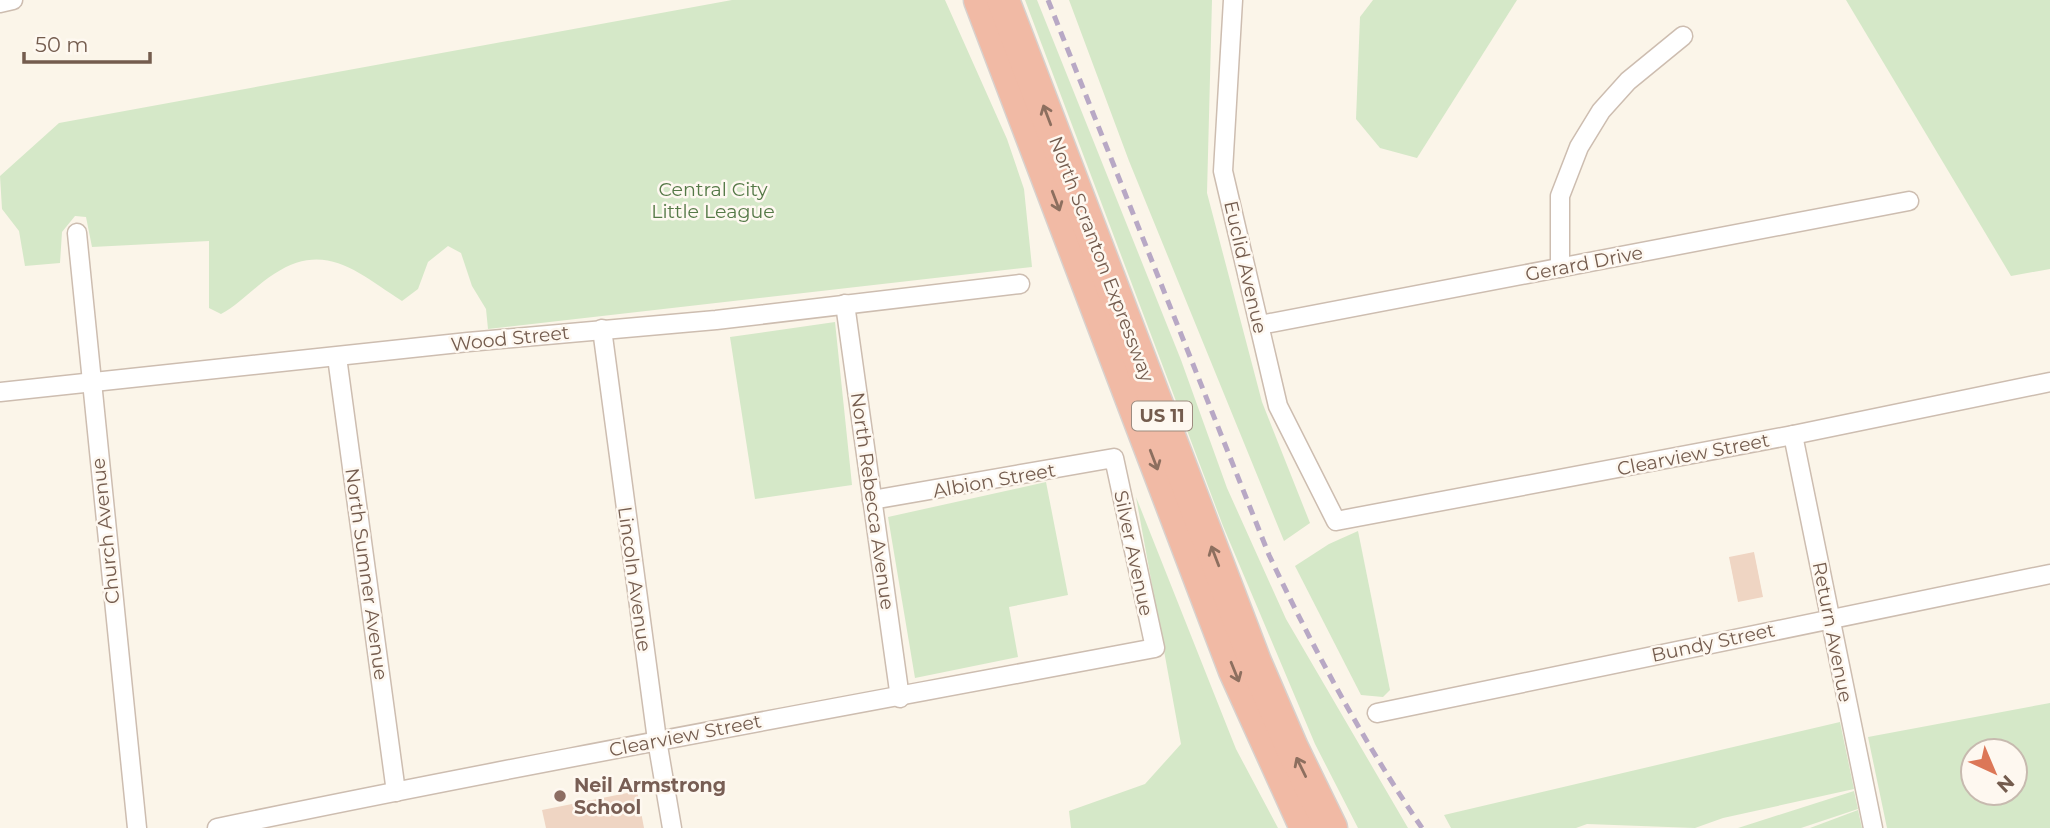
<svg xmlns="http://www.w3.org/2000/svg" width="2050" height="828" font-family="Montserrat,sans-serif">
<style>
.green{fill:#d5e8c8;fill-rule:evenodd}
.building{fill:#efd5c3}
.lines{fill:none;stroke-linecap:round;stroke-linejoin:round}
.minor-casing{stroke:#cdbdb0;stroke-width:21}
.motorway-casing{stroke:#d8d1cd;stroke-width:35}
.minor{stroke:#fff;stroke-width:18}
.motorway{stroke:#f1baa5;stroke-width:32}
.rail{stroke:#b8a8c5;stroke-width:5;stroke-dasharray:10 7;stroke-linecap:butt}
.oneway{stroke:#8d6f5f}
.education-dot{fill:#8d6e63;stroke:#fef8f0;stroke-width:2.5}
.labels{text-anchor:middle;stroke-width:5;stroke-linejoin:round;paint-order:stroke}
.shield{fill:#fef8f0;stroke:#9d8b7f;stroke-width:2}
.shield-label{font-size:18px;font-weight:bold;fill:#745c4e}
.park-label{font-size:19px;fill:#557947;stroke:#fef8f0}
.street-label{font-size:19px;fill:#745c4e;stroke:#fef8f0}
.education-label{font-size:19px;font-weight:bold;fill:#785e54;stroke:#fef8f0;text-anchor:start}
</style>
<rect width="100%" height="100%" fill="#fbf5e9"/>
<g class="green">
<path d="M732,0H945L1007,139L1024,189L1032,267L488,329L486,309L472,286L461,253L448,246L428,262L418,289L402,301C358,273 326,240 274,274C255,286 241,303 221,314L209,308V241L92,247L86,217L75,216L62,232L60,263L25,266L19,231L2,209L0,176L59,123Z"/>
<polygon points="1025,0 1037,0 1181,360 1227,488 1286,619 1408,828 1358,828 1315,744 1223,526"/>
<polygon points="1069,0 1212,0 1207,193 1262,402 1310,523 1284,541 1129,161"/>
<polygon points="1373,0 1517,0 1417,158 1380,148 1356,119 1360,17"/>
<polygon points="1846,0 2050,0 2050,269 2011,276"/>
<polygon points="835,322 852,485 755,499 730,337"/>
<polygon points="1046,482 1068,595 1009,607 1018,657 915,678 888,517"/>
<polygon points="1136,497 1236,749 1278,828 1071,828 1069,811 1145,784 1181,744"/>
<polygon points="1358,531 1390,690 1383,697 1361,695 1295,566 1329,544"/>
<path d="M2050,703V828H1887L1868,737ZM1973,751H2015V793H1973Z"/>
<polygon points="1840,722 1854,789 1723,818 1695,828 1587,824 1576,828 1451,828 1444,815"/>
<polygon points="1854,791 1858,809 1801,828 1738,828"/>
<polygon points="1858,810 1862,828 1810,828"/>
</g>
<g class="building">
<polygon points="1754,552 1763,597 1738,602 1729,557"/>
<polygon points="637,791 644,828 546,828 542,810"/>
</g>
<g class="lines">
<g class="minor-casing">
<g id="minor">
<polyline points="1233,0 1223,171 1278,406 1336,521 1793,435 2050,382"/>
<polyline points="0,3 13,0"/>
<polyline points="77,233 137,828"/>
<polyline points="1560,268 1560,196 1579,147 1601,111 1628,81 1683,36"/>
<polyline points="845,304 900,698"/>
<polyline points="1260,325 1909,201"/>
<polyline points="602,329 657,740 672,828"/>
<polyline points="337,357 396,792"/>
<polyline points="0,392 468,342 716,320 1020,284"/>
<polyline points="1793,435 1873,828"/>
<polyline points="1377,713 2050,574"/>
<path d="M217,828C529,763 842,707 1155,648L1114,458L872,500"/>
</g>
</g>
<g class="motorway-casing">
<g id="motorway">
<polyline points="980,0 1235,671 1306,828"/>
<polyline points="1003,0 1255,662 1292,748 1331,828"/>
</g>
</g>
<use href="#minor" class="minor"/>
<use href="#motorway" class="motorway"/>
<path class="rail" d="M1048,0L1269,555C1314,650 1363,741 1422,828"/>
</g>
<defs><path id="oneway-shaft" d="M-6 0H5M1.5-3L5.5 0L1.5 3" fill="none" stroke-width="1.6" stroke-linecap="round" stroke-linejoin="round" transform="scale(1.75)"/></defs>
<g class="oneway">
<use href="#oneway-shaft" transform="translate(1047 115) rotate(-111)"/>
<use href="#oneway-shaft" transform="translate(1056 201) rotate(69)"/>
<use href="#oneway-shaft" transform="translate(1154 460) rotate(69)"/>
<use href="#oneway-shaft" transform="translate(1215 556) rotate(-111)"/>
<use href="#oneway-shaft" transform="translate(1235 672) rotate(68)"/>
<use href="#oneway-shaft" transform="translate(1301 767) rotate(-116)"/>
</g>
<circle class="education-dot" cx="560" cy="796" r="7"/>
<g class="labels">
<rect class="shield" x="1132" y="401.5" width="60" height="29" rx="5"/>
<g class="shield-label">
<text x="1162" y="422">US 11</text>
</g>
<g class="park-label">
<text x="713" y="196">Central City<tspan x="713" dy="22">Little League</tspan></text>
</g>
<g class="street-label">
<text transform="translate(1102 259) rotate(69)" y="7">North Scranton Expressway</text>
<text transform="translate(1584 263) rotate(-11)" y="7">Gerard Drive</text>
<text transform="translate(1246 267) rotate(77)" y="7">Euclid Avenue</text>
<text transform="translate(510 338) rotate(-6)" y="7">Wood Street</text>
<text transform="translate(1693 454) rotate(-11)" y="7">Clearview Street</text>
<text transform="translate(994 480) rotate(-10)" y="7">Albion Street</text>
<text transform="translate(873 501) rotate(82)" y="7">North Rebecca Avenue</text>
<text transform="translate(105 531) rotate(-96)" y="7">Church Avenue</text>
<text transform="translate(1134 553) rotate(78)" y="7">Silver Avenue</text>
<text transform="translate(367 574) rotate(82)" y="7">North Sumner Avenue</text>
<text transform="translate(635 579) rotate(82)" y="7">Lincoln Avenue</text>
<text transform="translate(1833 632) rotate(79)" y="7">Return Avenue</text>
<text transform="translate(1713 642) rotate(-12)" y="7">Bundy Street</text>
<text transform="translate(685 735) rotate(-11)" y="7">Clearview Street</text>
</g>
<g class="education-label">
<text x="574" y="792">Neil Armstrong<tspan x="574" dy="22">School</tspan></text>
</g>
</g>
<g transform="translate(1994 772) rotate(136)"><circle r="33" fill="#fef8f0" stroke="#c7baaf" stroke-width="2"/>
<path d="M0-5L12 26L0 18L-12 26Z" fill="#dc7757"/>
<text y="-10" font-size="19" font-weight="bold" text-anchor="middle" fill="#745c4e">N</text>
</g>
<path d="M24 52v10h126v-10" fill="none" stroke="#745c4e" stroke-width="3.5"/>
<text x="35" y="52" font-size="21" fill="#745c4e" stroke="#fef8f0" stroke-width="5" paint-order="stroke">50 m</text>
</svg>
